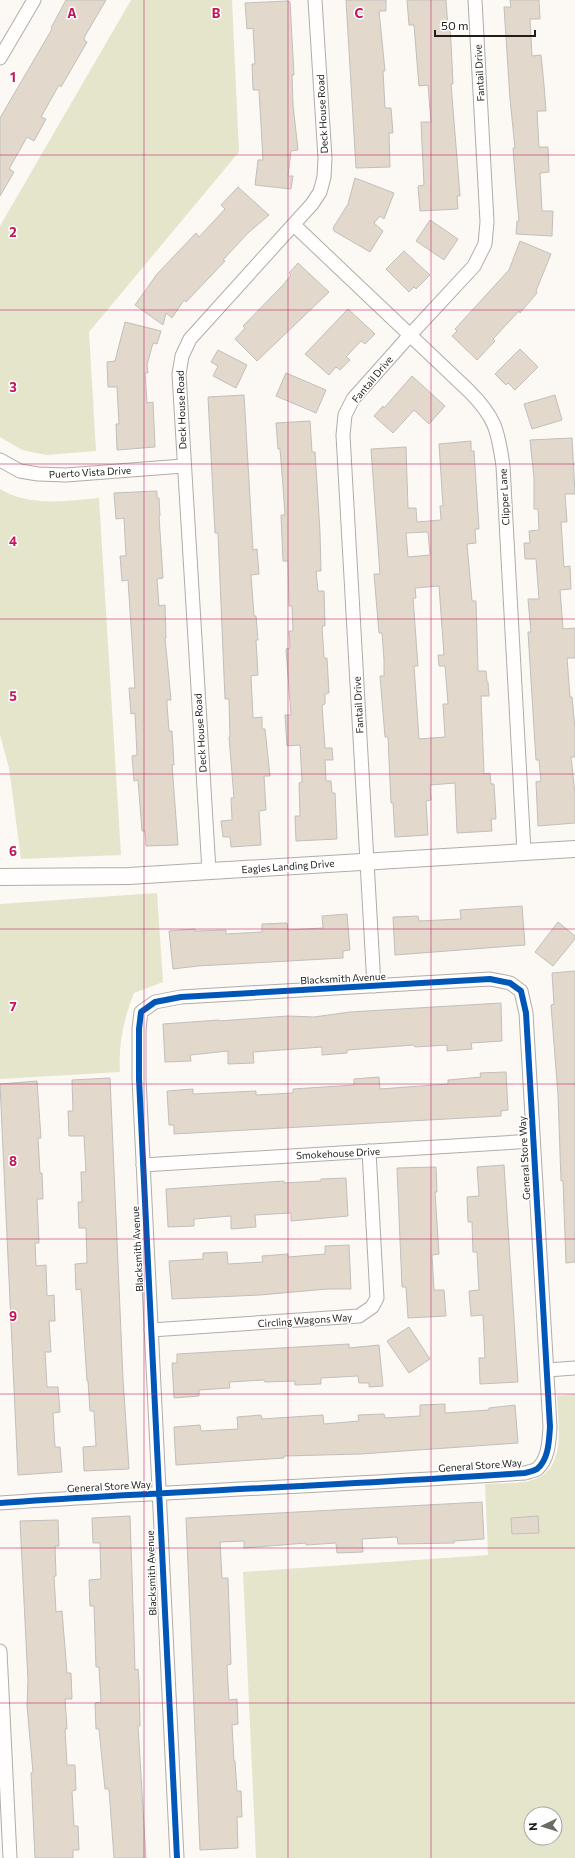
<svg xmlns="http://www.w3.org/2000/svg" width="575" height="1858" font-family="Commissioner,sans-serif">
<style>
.green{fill:#e5e5cc;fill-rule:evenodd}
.building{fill:#e2d8cc;stroke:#c2bfbb;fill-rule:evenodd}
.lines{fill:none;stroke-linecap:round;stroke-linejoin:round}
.minor-casing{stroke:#b0ada9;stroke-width:15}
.tertiary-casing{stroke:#b0ada9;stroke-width:18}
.minor{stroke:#fffefd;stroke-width:13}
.tertiary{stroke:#fffefd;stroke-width:16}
.cycleway-casing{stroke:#fff;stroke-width:8}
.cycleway{stroke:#0057b8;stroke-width:6}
.grid{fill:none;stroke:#c2185b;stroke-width:1;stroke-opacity:0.55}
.labels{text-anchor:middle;stroke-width:3;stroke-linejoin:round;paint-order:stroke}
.street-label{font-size:10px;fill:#201d1a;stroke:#fff}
.grid-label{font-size:13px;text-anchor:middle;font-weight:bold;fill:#c2185b;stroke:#fff;stroke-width:3;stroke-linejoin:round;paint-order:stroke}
</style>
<rect width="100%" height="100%" fill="#fcf8f4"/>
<g class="green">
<polygon points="131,0 232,0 239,152 89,332 96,451 46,455 22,450 0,437 0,226"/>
<path d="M0,489C29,507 67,501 99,498L121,855L21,859L9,768L0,735Z"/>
<path d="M157,893L163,982L134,993C124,1018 118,1045 120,1072L0,1079V904Z"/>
<path d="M575,1394V1858H256L243,1572L488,1555L485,1484C499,1483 515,1484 529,1481C568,1472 558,1425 557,1396ZM531,1814H555V1838H531Z"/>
</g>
<g class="building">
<polygon points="66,0 106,0 85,36 84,40 87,42 61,87 59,85 41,117 46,119 34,141 27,137 9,169 14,172 0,196 0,118 52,29 51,28"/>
<polygon points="346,0 386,0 386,11 379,11 385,71 383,71 385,108 391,108 393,133 389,133 390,167 356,168"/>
<polygon points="407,0 446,0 448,29 450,28 451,42 453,84 451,84 460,196 457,196 458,209 420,211 418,186 424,185 421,122 431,122 428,85 419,86 414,25 409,25"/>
<polygon points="510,0 539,0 540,19 530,19 532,56 541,55 544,85 546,111 537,111 539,147 548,147 549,172 540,173 542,211 553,211 552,236 516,234 517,221 519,221 515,175 513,148 515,148 510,99 504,7 511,7"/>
<polygon points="287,1 290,2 294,75 292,75 293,105 298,150 291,151 288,176 293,176 291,189 255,185 258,160 263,160 259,90 253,90 252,64 255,64 253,28 247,29 245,3"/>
<polygon points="355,178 394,193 384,219 380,216 374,223 383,231 370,252 334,231 333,228 348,204"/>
<polygon points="238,187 269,215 248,233 223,260 225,261 186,302 184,300 172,318 166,313 163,325 135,305 157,274 196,233 199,237 225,209 221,205"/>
<polygon points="430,220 458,239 444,260 416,241"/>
<polygon points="520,241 551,254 536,291 537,293 520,313 519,311 493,339 495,341 477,360 452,336 457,331 455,329 509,270"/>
<polygon points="404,251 430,275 416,289 414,287 409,292 386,269"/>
<polygon points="298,263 329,292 257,361 235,339 245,328 243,326 283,285 291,275 289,273"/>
<polygon points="348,309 375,334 365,344 361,341 346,357 350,360 340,370 336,367 329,375 305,354"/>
<polygon points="125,322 161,331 157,344 153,343 147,365 148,373 145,373 147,403 153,402 155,447 117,450 116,424 119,424 117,387 108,387 107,362 115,361"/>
<polygon points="520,349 538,367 515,390 508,383 506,385 495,374"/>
<polygon points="218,350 247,365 236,388 213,376 218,366 211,362"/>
<polygon points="286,373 326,390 316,413 276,396"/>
<polygon points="412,376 445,406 429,424 414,410 393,433 374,416 383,406 384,408"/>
<polygon points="244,395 253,550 257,549 259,574 251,575 254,616 256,616 258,640 256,640 258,675 251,676 253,718 262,717 262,729 265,729 270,776 264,776 266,810 259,811 261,845 231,847 230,837 223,837 221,821 232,820 231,798 234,798 229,737 230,737 229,699 225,699 218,533 215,533 208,397"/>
<polygon points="555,395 562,420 532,429 524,404"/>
<polygon points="310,421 312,452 315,452 320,532 321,571 316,571 318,591 324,591 325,626 322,626 324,658 327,658 329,693 325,694 325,704 322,705 325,748 332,748 333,760 325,760 326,781 331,781 332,793 335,793 337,839 296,841 295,816 300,816 299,783 302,782 300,745 287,746 285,715 291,715 286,649 290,648 289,631 293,631 292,606 289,606 288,561 283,561 281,515 285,515 283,486 280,449 278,449 276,423"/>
<polygon points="572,438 575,494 565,494 567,522 561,522 564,567 570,566 571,589 560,590 563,629 575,628 575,658 567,658 570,697 572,697 575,728 575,757 571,757 575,794 575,823 538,826 536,782 541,781 539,760 536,760 528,632 531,632 528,599 539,599 536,559 525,559 524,543 530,543 529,531 539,530 538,509 534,509 534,478 530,440"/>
<path d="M471,441V451H474L479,529H475L476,543L467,544L472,601H476L478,671H486L487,682H488L489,696H481L484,774L490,773L491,784H494L496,819H491L492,831L457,833L455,783L430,785L431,800L426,801L428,835L395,837L393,803H391L388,737H385L380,676H384V660L382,633H379L374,574H380L371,449L406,447L408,508H416L417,522L441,520L440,506H443L439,444ZM428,532L430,555L408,557L406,533ZM439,586L444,655H438L439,666H445L448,704H443L445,737L419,739L414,666H418L413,598H416L415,588Z"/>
<polygon points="157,491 157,498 159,498 160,516 159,516 163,578 157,579 159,606 165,605 166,638 165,638 171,700 167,700 167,704 169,731 172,731 174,765 172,765 178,845 146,846 145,831 142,831 138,780 134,781 132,756 137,755 135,713 131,714 129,688 135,688 132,641 128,580 122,581 120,556 126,556 124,518 116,519 114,493"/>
<polygon points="522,906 525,945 395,955 393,917 418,916 419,921 461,919 460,910"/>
<polygon points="347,914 350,950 343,951 343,958 198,966 173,969 169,931 195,929 195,931 226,930 226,934 262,932 262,924 287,923 288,930 323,928 322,916"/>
<polygon points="558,922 575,936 575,939 553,966 535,952"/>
<polygon points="575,971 575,1262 566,1263 563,1181 561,1181 558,1095 551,1005 554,1004 552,973"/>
<polygon points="501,1003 502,1041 471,1043 472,1049 447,1051 447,1045 415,1047 414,1045 347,1050 347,1053 322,1055 322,1047 253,1052 254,1063 228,1064 228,1051 190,1055 191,1061 165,1062 163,1024 219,1020 219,1021 288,1016 314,1017 350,1012"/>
<polygon points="506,1072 508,1110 501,1111 501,1116 174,1134 174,1125 169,1125 167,1091 193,1089 193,1094 256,1091 256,1095 293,1093 293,1089 354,1085 354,1079 379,1077 380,1089 448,1084 448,1080 481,1077 480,1073"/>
<polygon points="110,1078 123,1379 129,1469 84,1471 83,1447 96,1446 94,1411 90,1411 88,1381 87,1381 81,1289 76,1290 75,1264 87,1263 86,1228 79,1228 78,1202 82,1202 81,1172 86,1172 84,1136 69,1136 68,1111 73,1111 72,1080"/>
<polygon points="37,1081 41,1138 38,1138 40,1173 42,1173 43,1199 37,1199 39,1243 35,1243 36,1266 46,1265 47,1296 54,1295 55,1321 49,1321 51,1352 45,1352 47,1387 58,1387 60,1412 53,1413 55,1447 60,1447 62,1472 18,1475 0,1084"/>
<polygon points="504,1165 518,1382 480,1384 479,1358 485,1358 483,1315 471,1316 469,1291 479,1290 477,1252 473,1252 472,1222 468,1222 467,1197 479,1196 477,1167"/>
<polygon points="436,1167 437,1192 435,1192 439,1254 432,1255 434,1290 444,1290 446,1316 408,1318 406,1287 402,1287 397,1168"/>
<polygon points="346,1178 348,1216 291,1221 291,1213 255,1215 256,1227 231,1229 231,1216 194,1219 194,1226 168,1227 166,1189 284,1181 284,1183 321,1181 321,1179"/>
<polygon points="349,1245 351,1289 327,1289 260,1295 172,1299 169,1261 203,1259 203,1253 227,1252 228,1264 263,1262 262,1256 288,1254 288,1257 325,1254 325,1246"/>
<polygon points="409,1327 430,1359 409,1373 387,1341"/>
<polygon points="349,1344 349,1348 379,1345 383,1386 369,1387 369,1383 359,1383 358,1376 321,1378 321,1384 295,1385 295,1381 265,1382 264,1380 229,1382 230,1388 199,1390 199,1396 174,1398 172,1363 177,1363 177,1354"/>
<polygon points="445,1404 445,1413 489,1410 489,1408 515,1405 518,1443 361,1454 284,1456 284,1458 176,1465 174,1427 200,1425 201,1431 238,1429 237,1417 261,1415 262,1419 323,1415 324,1424 359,1421 358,1415 384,1414 385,1418 420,1416 420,1405"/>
<polygon points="482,1502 484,1539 454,1541 454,1543 398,1544 397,1537 362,1539 363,1552 337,1553 336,1543 306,1545 306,1543 244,1548 244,1541 220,1542 222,1578 228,1578 231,1664 227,1665 229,1700 237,1699 238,1724 232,1725 234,1761 235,1761 237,1791 241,1791 242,1817 237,1817 238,1848 200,1850 186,1518"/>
<polygon points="130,1516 134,1635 135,1670 138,1669 139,1681 140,1726 138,1726 146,1858 114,1858 109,1789 105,1789 99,1729 96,1729 95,1703 101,1702 99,1667 96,1667 94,1606 90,1606 89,1580 101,1579 100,1543 93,1543 92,1518"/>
<polygon points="538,1516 539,1533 512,1534 511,1518"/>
<polygon points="58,1520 59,1546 55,1546 56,1576 54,1576 56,1612 62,1611 67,1673 71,1673 72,1699 65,1699 67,1729 65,1729 67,1765 75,1765 76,1790 72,1791 74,1826 78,1826 79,1850 73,1850 73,1858 35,1858 31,1773 33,1772 27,1706 28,1681 20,1521"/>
</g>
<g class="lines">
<g class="minor-casing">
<g id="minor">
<polyline points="0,58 34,0"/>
<path d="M295,226L469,391C495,417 498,430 503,466L524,852"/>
<polyline points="0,460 20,471 38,474 66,475 183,466"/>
<polyline points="209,871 179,374 182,356 190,339 312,204 320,192 324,177 325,158 315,0"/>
<polyline points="374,986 343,435 345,415 353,399 410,335 474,266 485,244 487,222 475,0"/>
<polyline points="143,1165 533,1141"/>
<polyline points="151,1330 359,1316 372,1307 377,1298 369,1151"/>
<polyline points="547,1370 575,1368"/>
<path d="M0,1503C175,1491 350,1485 525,1473C528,1472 534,1471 537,1469C549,1459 549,1440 550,1427L526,1013L521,991L510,983L490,979L181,997L155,1002L141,1012L139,1029V1079C152,1338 162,1598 177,1858"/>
<polyline points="0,1651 10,1858"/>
</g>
</g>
<g class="tertiary-casing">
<polyline id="tertiary" points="0,877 129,876 575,849"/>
</g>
<use href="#minor" class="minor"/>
<use href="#tertiary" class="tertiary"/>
<g class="cycleway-casing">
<path id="cycleway" d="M0,1503C175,1491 350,1485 525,1473C528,1472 534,1471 537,1469C549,1459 549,1440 550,1427L526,1013L521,991L510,983L490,979L181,997L155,1002L141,1012L139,1029V1079C152,1338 162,1598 177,1858"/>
</g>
<use href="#cycleway" class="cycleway"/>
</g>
<path class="grid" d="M144,0V1858M288,0V1858M431,0V1858M0,155H575M0,310H575M0,464H575M0,619H575M0,774H575M0,929H575M0,1084H575M0,1239H575M0,1394H575M0,1548H575M0,1703H575"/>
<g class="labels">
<g class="street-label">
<text transform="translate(479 73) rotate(-93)" y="4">Fantail Drive</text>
<text transform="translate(322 114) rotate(-93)" y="4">Deck House Road</text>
<text transform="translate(372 379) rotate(-50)" y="4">Fantail Drive</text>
<text transform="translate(181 410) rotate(-92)" y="4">Deck House Road</text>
<text transform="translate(90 472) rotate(-3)" y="4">Puerto Vista Drive</text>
<text transform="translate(504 497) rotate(-93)" y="4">Clipper Lane</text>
<text transform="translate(358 705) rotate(-93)" y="4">Fantail Drive</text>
<text transform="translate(200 733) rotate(-94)" y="4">Deck House Road</text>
<text transform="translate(288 866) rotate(-4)" y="4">Eagles Landing Drive</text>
<text transform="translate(343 978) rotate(-3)" y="4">Blacksmith Avenue</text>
<text transform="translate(338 1153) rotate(-3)" y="4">Smokehouse Drive</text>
<text transform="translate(524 1158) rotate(-93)" y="4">General Store Way</text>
<text transform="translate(137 1249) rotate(-93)" y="4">Blacksmith Avenue</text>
<text transform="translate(305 1320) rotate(-4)" y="4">Circling Wagons Way</text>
<text transform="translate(480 1465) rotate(-4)" y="4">General Store Way</text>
<text transform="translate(109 1486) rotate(-3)" y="4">General Store Way</text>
<text transform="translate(151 1573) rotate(-92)" y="4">Blacksmith Avenue</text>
</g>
</g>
<g class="grid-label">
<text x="72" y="18">A</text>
<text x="216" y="18">B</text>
<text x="359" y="18">C</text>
<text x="13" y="82">1</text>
<text x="13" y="237">2</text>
<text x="13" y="392">3</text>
<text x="13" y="546">4</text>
<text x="13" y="701">5</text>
<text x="13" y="856">6</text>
<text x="13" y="1011">7</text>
<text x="13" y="1166">8</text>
<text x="13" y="1321">9</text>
</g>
<g transform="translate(543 1826) rotate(266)"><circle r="19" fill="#ffffff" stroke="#a6a5a3"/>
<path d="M0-3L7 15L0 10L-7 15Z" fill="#6d6a66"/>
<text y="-6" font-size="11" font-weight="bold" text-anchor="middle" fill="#201d1a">N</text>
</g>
<path d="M435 30v6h100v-6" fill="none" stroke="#201d1a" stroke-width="2"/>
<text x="441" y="30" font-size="12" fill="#201d1a" stroke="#ffffff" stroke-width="3" paint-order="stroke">50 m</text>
</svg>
